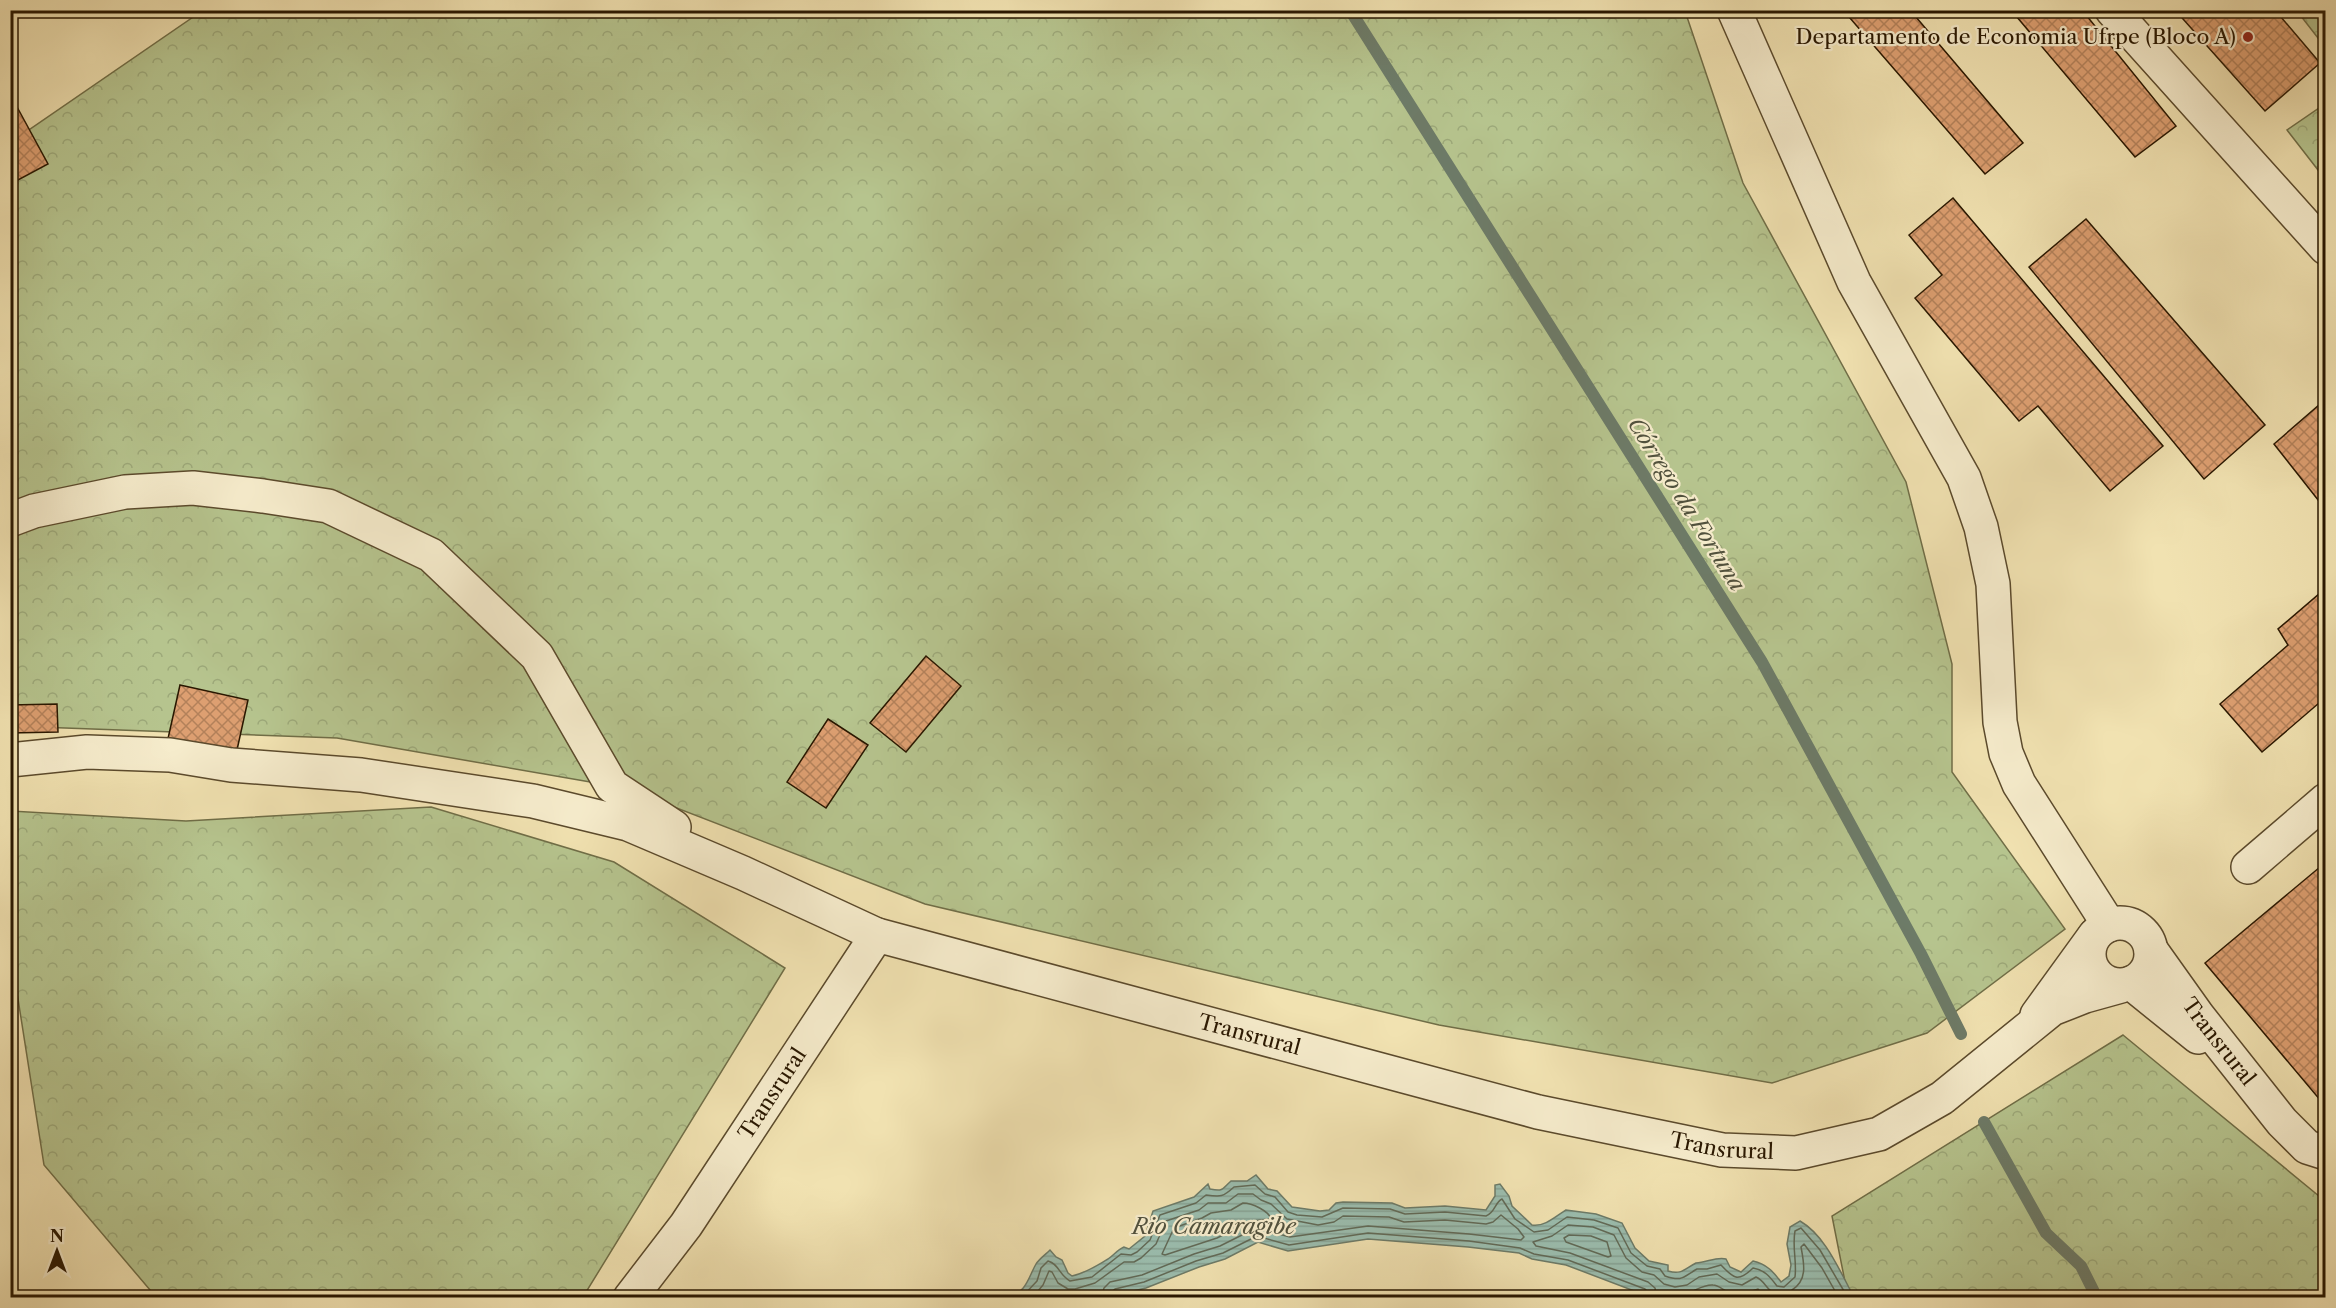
<svg xmlns="http://www.w3.org/2000/svg" width="2336" height="1308" font-family="'Libre Caslon Text',serif">
<style>
.forest{fill:url(#forest-crowns);stroke:#706e47;stroke-width:1.5}
.water{fill:url(#water-rules);stroke:#6d7b68;stroke-width:1.5}
.lines{fill:none;stroke-linecap:round;stroke-linejoin:round}
.shore{stroke:#626a57;stroke-width:1.5}
.stream{stroke:#6d7b68;stroke-width:12}
.building{fill:url(#building-cross-hatch);stroke:#291700;stroke-width:1.5}
.minor-casing{stroke:#5b4a2c;stroke-width:36}
.minor{stroke:#f6eccc;stroke-width:33}
.poi-dot{fill:#8f2418;stroke:#f6eccc;stroke-width:2}
.labels{text-anchor:middle;stroke-width:4.5;stroke-linejoin:round;paint-order:stroke}
.poi-label{font-size:21px;fill:#291700;stroke:#f6eccc;text-anchor:end}
.street-label{font-size:21px;fill:#291700;stroke:#f6eccc}
.water-label{font-size:22px;font-style:italic;fill:#51513d;stroke:#f6eccc}
</style>
<defs>
<pattern id="forest-crowns" width="20" height="18" patternUnits="userSpaceOnUse" patternTransform="scale(1.5)"><rect width="20" height="18" fill="#b6c48e"/><path d="M2 6a3 3 0 1 1 6 0M12 15a3 3 0 1 1 6 0" fill="none" stroke="#9ca879"/></pattern>
<pattern id="water-rules" width="6" height="5" patternUnits="userSpaceOnUse" patternTransform="scale(1.5)"><rect width="6" height="5" fill="#9bbdae"/><path d="M0 2.5h6" fill="none" stroke="#86a294"/></pattern>
<pattern id="building-cross-hatch" width="8" height="8" patternUnits="userSpaceOnUse" patternTransform="scale(1.5)"><rect width="8" height="8" fill="#dd9f71"/><path d="M0 0l8 8M0 8l8-8" fill="none" stroke="#b3815a"/></pattern>
</defs>
<rect width="100%" height="100%" fill="#f1e2b1"/>
<filter id="stains"><feTurbulence type="fractalNoise" baseFrequency=".00333" numOctaves="4"/><feColorMatrix values="0 0 0 0 .2 0 0 0 0 .09 0 0 0 0 .02 0 0 0 .5 -.17"/></filter>
<radialGradient id="worn" r=".72"><stop offset=".6" stop-color="#630" stop-opacity="0"/><stop offset="1" stop-color="#630" stop-opacity=".3"/></radialGradient>
<g class="forest">
<polygon points="202,11 1685,11 1743,183 1906,482 1952,664 1952,772 2065,929 1927,1033 1772,1083 1439,1025 925,904 625,788 337,738 11,726 10,143"/>
<polygon points="2297,11 2325,11 2325,47"/>
<polygon points="2325,104 2325,179 2287,130"/>
<polygon points="431,807 614,862 785,968 583,1297 156,1297 44,1165 11,954 11,811 186,821"/>
<polygon points="2123,1035 2325,1201 2325,1297 1848,1297 1832,1216"/>
</g>
<path class="water" d="M1256,1175L1268,1189L1277,1191L1292,1207L1320,1211L1329,1210L1336,1203L1343,1202L1392,1203L1405,1208L1445,1206L1486,1210L1495,1196V1185L1500,1184L1509,1196L1512,1206L1532,1225C1545,1227 1556,1216 1566,1210L1596,1214L1622,1223L1635,1248L1649,1261L1668,1265V1271C1682,1275 1684,1269 1696,1263C1706,1263 1717,1256 1726,1259L1730,1267L1741,1272L1753,1261C1766,1264 1773,1271 1781,1282L1789,1276L1791,1265L1787,1244L1790,1227L1800,1221C1826,1236 1840,1272 1854,1297H1650L1566,1265L1532,1259L1519,1253L1468,1247L1368,1239L1288,1251L1258,1242L1225,1259L1199,1267L1146,1288L1108,1297H1008C1027,1292 1028,1278 1036,1264C1039,1259 1046,1254 1050,1250L1056,1257L1062,1260L1068,1273L1072,1276C1086,1273 1096,1266 1108,1259C1114,1255 1117,1250 1124,1247L1129,1249L1145,1236L1153,1211L1194,1197L1208,1184L1210,1189C1224,1192 1222,1189 1231,1181H1247Z"/>
<g class="lines">
<g class="shore">
<path d="M1243,1203C1252,1203 1269,1211 1271,1219L1251,1221L1217,1238L1165,1255L1162,1254L1174,1228L1202,1218L1211,1213L1231,1210Z"/>
<polygon points="1569,1235 1591,1236 1607,1242 1611,1256 1608,1257 1566,1242 1564,1238"/>
<path d="M1021,1298L1037,1281L1041,1268L1048,1261C1059,1264 1059,1275 1070,1281L1092,1277L1121,1254L1131,1255L1137,1252L1150,1240L1160,1215L1196,1203L1206,1195C1221,1197 1223,1197 1234,1187L1255,1185L1265,1194L1275,1197L1288,1212L1297,1215L1322,1217L1343,1208L1390,1209L1405,1214L1445,1212L1486,1216C1495,1213 1495,1202 1502,1199L1515,1219L1534,1232L1548,1230L1567,1217L1594,1220L1618,1228L1631,1253L1647,1266L1660,1269L1665,1276C1683,1282 1683,1277 1697,1269H1707L1721,1265C1733,1278 1738,1283 1753,1268C1765,1270 1770,1277 1777,1286L1784,1287L1795,1277C1797,1261 1792,1247 1795,1231L1801,1228L1820,1250L1848,1298"/>
<polyline points="1032,1298 1043,1285 1049,1271 1052,1272 1058,1283 1068,1289 1075,1289 1095,1283 1124,1262 1134,1262 1141,1258 1156,1244 1166,1221 1199,1210 1208,1203 1226,1203 1238,1194 1253,1194 1261,1200 1271,1204 1287,1219 1318,1225 1334,1222 1343,1216 1389,1217 1404,1222 1445,1220 1486,1224 1493,1222 1501,1215 1518,1229 1524,1237 1521,1240 1469,1234 1368,1226 1290,1237 1256,1228 1220,1246 1194,1254 1142,1275 1110,1282 1104,1288 1101,1298"/>
<polyline points="1109,1298 1110,1293 1115,1289 1144,1282 1196,1261 1223,1253 1257,1236 1289,1245 1368,1233 1469,1241 1520,1248 1534,1254 1568,1260 1645,1289 1649,1293 1650,1298"/>
<path d="M1657,1298L1655,1288L1648,1282L1570,1253L1536,1246L1533,1242L1552,1236L1568,1225L1593,1227L1614,1235L1626,1258L1642,1272L1654,1275L1664,1284L1675,1287L1687,1285L1699,1277L1717,1274L1729,1282L1742,1285L1756,1277C1765,1281 1766,1289 1774,1293C1780,1296 1786,1294 1792,1290C1808,1280 1804,1263 1801,1247L1804,1244L1822,1268L1839,1298"/>
<path d="M1666,1298L1669,1295C1691,1298 1698,1284 1713,1285C1718,1285 1722,1289 1726,1291C1738,1296 1746,1293 1758,1289L1765,1298"/>
</g>
<g class="stream">
<polyline points="1350,10 1762,662 1921,954 1961,1034"/>
<polyline points="1984,1122 2046,1233 2081,1266 2097,1298"/>
</g>
</g>
<g class="building">
<polygon points="1843,10 1910,10 2023,143 1985,174"/>
<polygon points="2011,10 2082,10 2176,126 2135,157"/>
<polygon points="2175,10 2275,10 2320,63 2265,111"/>
<polygon points="10,94 48,164 18,180 10,166"/>
<polygon points="1953,198 2163,446 2110,491 2038,406 2019,421 1915,298 1942,275 1909,235"/>
<polygon points="2086,219 2265,425 2204,479 2029,267"/>
<polygon points="2326,399 2326,510 2274,444"/>
<polygon points="2326,588 2326,697 2262,752 2220,704 2288,645 2278,629"/>
<polygon points="926,656 961,686 906,752 870,723"/>
<polygon points="180,685 248,700 235,759 167,743"/>
<polygon points="57,704 58,732 10,733 10,705"/>
<polygon points="828,719 868,745 826,808 787,782"/>
<polygon points="2326,862 2326,1107 2205,963"/>
</g>
<g class="lines">
<g class="minor-casing">
<g id="minor">
<polyline points="1734,10 1854,282 1964,478 1981,527 1993,584 2000,722 2006,753 2019,784 2109,925"/>
<polyline points="2112,10 2326,248"/>
<polyline points="10,520 34,511 125,492 193,488 263,496 328,506 431,555 537,656 612,786 674,827"/>
<polyline points="10,760 87,752 170,755 231,765 361,775 533,801 628,824 743,873 877,935"/>
<polyline points="2248,867 2326,800"/>
<circle cx="2120" cy="954" r="31"/>
<path id="s1" d="M2151,950L2198,1016L2282,1122L2307,1147L2326,1153"/>
<polyline points="2131,983 2198,1037"/>
<polyline points="2037,1015 2095,935"/>
<path id="s2" d="M630,1298L686,1225L877,935L1538,1112L1722,1150L1796,1153L1879,1134L1942,1098L2052,1009L2085,996L2121,986"/>
</g>
</g>
<use href="#minor" class="minor"/>
</g>
<circle class="poi-dot" cx="2248" cy="37" r="6"/>
<g class="labels">
<g class="poi-label">
<text x="2236" y="44">Departamento de Economia Ufrpe (Bloco A)</text>
</g>
<g class="street-label">
<text dy="7" stroke="none"><textPath href="#s2" startOffset="825">Transrural</textPath></text>
<text dy="7" stroke="none"><textPath href="#s1" startOffset="114">Transrural</textPath></text>
<text dy="7" stroke="none"><textPath href="#s2" startOffset="249">Transrural</textPath></text>
<text dy="7" stroke="none"><textPath href="#s2" startOffset="1311">Transrural</textPath></text>
</g>
<g class="water-label">
<text transform="translate(1687 504) rotate(58)" y="8">Córrego da Fortuna</text>
<text x="1214" y="1234">Rio Camaragibe</text>
</g>
</g>
<rect width="2336" height="1308" fill="none" stroke="#f1e2b1" stroke-width="36"/>
<rect x="12" y="12" width="2312" height="1284" fill="none" stroke="#291700" stroke-width="3"/>
<rect x="18" y="18" width="2300" height="1272" fill="none" stroke="#291700" stroke-width="1.5"/>
<g transform="translate(57 1251)" stroke="#f6eccc" stroke-width="4.5" paint-order="stroke">
<path d="M0-4.5L10 22L0 15L-10 22Z" fill="#291700"/>
<text y="-9" font-size="16" font-weight="bold" text-anchor="middle" fill="#291700">N</text>
</g>
<rect width="100%" height="100%" filter="url(#stains)"/>
<rect width="100%" height="100%" fill="url(#worn)"/>
</svg>
